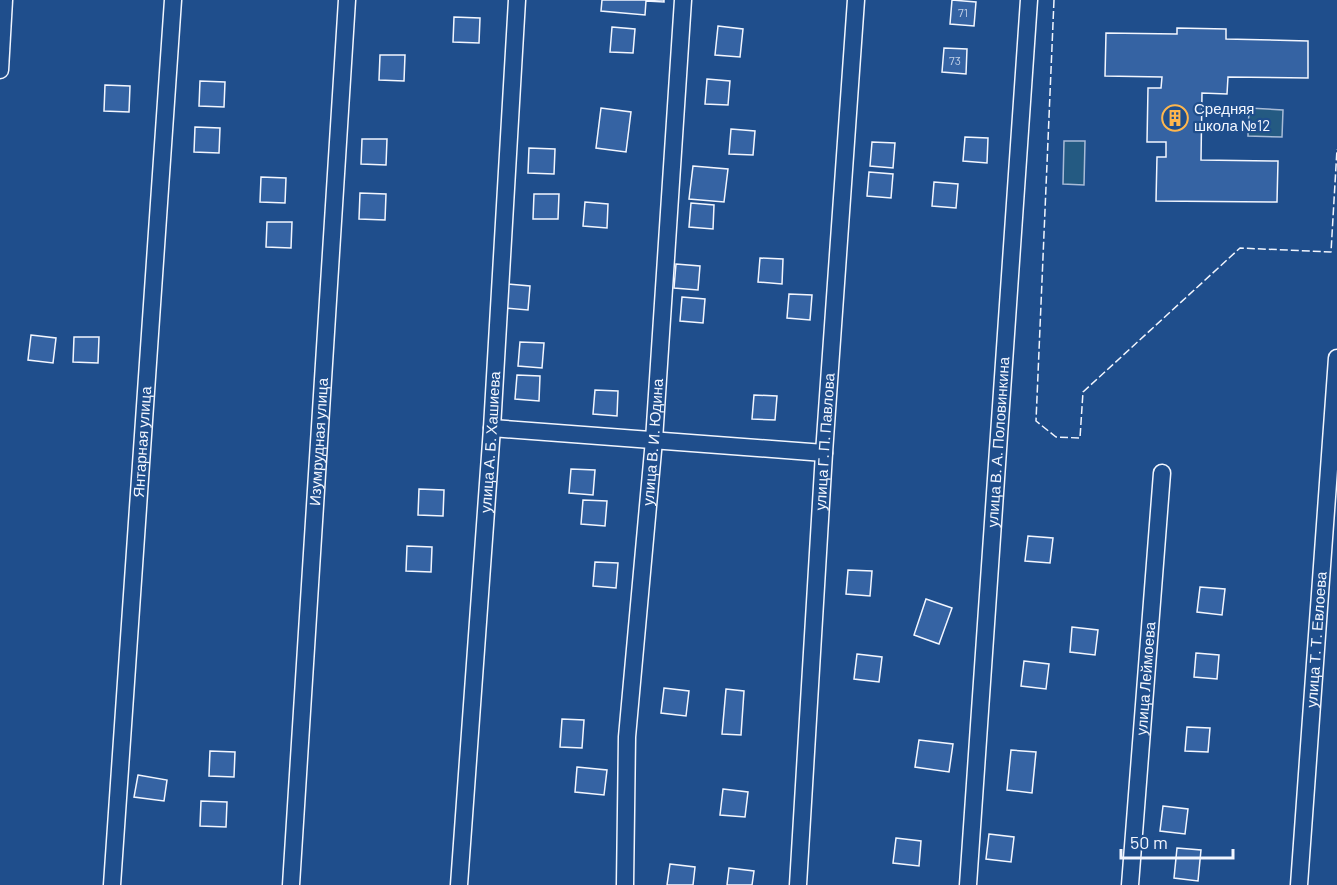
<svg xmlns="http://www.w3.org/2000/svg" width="1337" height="885" font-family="Barlow,sans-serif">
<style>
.green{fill:#245a82;stroke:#a8bbd7;stroke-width:1.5}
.building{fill:#3563a3;stroke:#f2f6ff;stroke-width:1.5}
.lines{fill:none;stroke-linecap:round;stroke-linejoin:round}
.minor-casing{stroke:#f2f6ff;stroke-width:19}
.minor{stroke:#1f4e8c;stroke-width:16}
.fence{stroke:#f2f6ff;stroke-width:1.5;stroke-dasharray:8 3;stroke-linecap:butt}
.labels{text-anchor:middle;stroke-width:4.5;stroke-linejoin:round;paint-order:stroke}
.number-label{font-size:12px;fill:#c3d1e8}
.poi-label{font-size:15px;fill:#f2f6ff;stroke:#1f4e8c;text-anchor:start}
.street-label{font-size:15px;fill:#f2f6ff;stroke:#1f4e8c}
</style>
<rect width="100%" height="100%" fill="#1f4e8c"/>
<g class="green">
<polygon points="1249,108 1283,110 1282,137 1248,136"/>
<polygon points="1064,141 1085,141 1084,185 1063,184"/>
</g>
<g class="building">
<polygon points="602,0 664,0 664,2 646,1 645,15 601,11"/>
<polygon points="952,0 976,2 974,26 950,24"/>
<polygon points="454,17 480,18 479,43 453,42"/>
<polygon points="718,26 743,29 740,57 715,55"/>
<polygon points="612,27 635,29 633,53 610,52"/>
<polygon points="1177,28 1226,29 1226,39 1308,41 1308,78 1228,77 1227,94 1202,93 1201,160 1278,161 1277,202 1156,201 1157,157 1166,157 1166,142 1147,142 1148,88 1161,88 1162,77 1105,76 1106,33 1177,34"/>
<polygon points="944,48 967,49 966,74 942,72"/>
<polygon points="380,55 405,55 404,81 379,80"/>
<polygon points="707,79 730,81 728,105 705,104"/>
<polygon points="200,81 225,82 224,107 199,106"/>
<polygon points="105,85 130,86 129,112 104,111"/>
<polygon points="601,108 631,112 626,152 596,148"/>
<polygon points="195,127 220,128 219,153 194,152"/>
<polygon points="731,129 755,131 753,155 729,154"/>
<polygon points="965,137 988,138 987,163 963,161"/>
<polygon points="362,139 387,139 386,165 361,164"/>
<polygon points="872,142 895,143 893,168 870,166"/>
<polygon points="529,148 555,149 554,174 528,173"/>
<polygon points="693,166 728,169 724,202 689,199"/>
<polygon points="869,172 893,174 891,198 867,196"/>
<polygon points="261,177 286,178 285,203 260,202"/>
<polygon points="934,182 958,184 956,208 932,206"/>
<polygon points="360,193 386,194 385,220 359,219"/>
<polygon points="534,194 559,194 558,219 533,219"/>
<polygon points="585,202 608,204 607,228 583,226"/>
<polygon points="691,203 714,205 713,229 689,227"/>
<polygon points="267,222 292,222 291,248 266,247"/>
<polygon points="760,258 783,259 782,284 758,282"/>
<polygon points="676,264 700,266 698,290 674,288"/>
<polygon points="507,284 530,286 528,310 505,308"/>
<polygon points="789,294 812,295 810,320 787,318"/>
<polygon points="682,297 705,299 703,323 680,321"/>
<polygon points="31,335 56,338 53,363 28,360"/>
<polygon points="74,337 99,337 98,363 73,362"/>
<polygon points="520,342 544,343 542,368 518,366"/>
<polygon points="517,375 540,376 539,401 515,399"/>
<polygon points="595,390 618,391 617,416 593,414"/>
<polygon points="754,395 777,396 775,420 752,419"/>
<polygon points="571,469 595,470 593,495 569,493"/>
<polygon points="419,489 444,490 443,516 418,515"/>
<polygon points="583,500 607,501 605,526 581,524"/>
<polygon points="1028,536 1053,538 1050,563 1025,561"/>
<polygon points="407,546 432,547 431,572 406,571"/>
<polygon points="595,562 618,563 616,588 593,586"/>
<polygon points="848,570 872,571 870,596 846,594"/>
<polygon points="1200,587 1225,589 1222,615 1197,612"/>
<polygon points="926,599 952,608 939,644 914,635"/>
<polygon points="1072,627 1098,630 1095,655 1070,652"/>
<polygon points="1196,653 1219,655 1217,679 1194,677"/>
<polygon points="857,654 882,657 879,682 854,679"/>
<polygon points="1024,661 1049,664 1046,689 1021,686"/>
<polygon points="664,688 689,691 686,716 661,713"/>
<polygon points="726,689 744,691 741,735 722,734"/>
<polygon points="562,719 584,720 582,748 560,747"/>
<polygon points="1187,727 1210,728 1208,752 1185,751"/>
<polygon points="919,740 953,744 949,772 915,767"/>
<polygon points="1011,750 1036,752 1032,793 1007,790"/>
<polygon points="210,751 235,752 234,777 209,776"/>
<polygon points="577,767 607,770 604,795 575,792"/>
<polygon points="138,775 167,780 164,801 134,797"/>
<polygon points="723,789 748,792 745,817 720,815"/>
<polygon points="201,801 227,802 226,827 200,826"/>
<polygon points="1163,806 1188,809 1185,834 1160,831"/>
<polygon points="989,834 1014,837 1011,862 986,859"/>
<polygon points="896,838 921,841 919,866 893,863"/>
<polygon points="1177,848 1201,850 1198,881 1174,878"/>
<polygon points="670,864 695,867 693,885 667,885"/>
<polygon points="729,868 754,871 752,885 727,885"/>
</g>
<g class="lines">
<g class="minor-casing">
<g id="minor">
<polyline points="0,70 4,0"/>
<polyline points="492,428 824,453"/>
<path id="s1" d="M112,885L173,0"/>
<path id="s2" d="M291,885L347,0"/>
<path id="s3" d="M459,885L492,428L517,0"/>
<path id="s4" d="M625,885L627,737L654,440L683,0"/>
<path id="s5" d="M798,885L824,453L856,0"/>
<path id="s6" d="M968,885L1029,0"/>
<path id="s7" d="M1130,885L1162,473"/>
<path id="s8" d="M1299,885L1337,358"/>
</g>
</g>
<use href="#minor" class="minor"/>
<polyline class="fence" points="1054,0 1036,421 1056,437 1080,438 1083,392 1240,248 1331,252 1337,149"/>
</g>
<defs>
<g id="building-ring" transform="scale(1.35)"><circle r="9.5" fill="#1f4e8c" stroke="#ffb74d" stroke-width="1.5"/><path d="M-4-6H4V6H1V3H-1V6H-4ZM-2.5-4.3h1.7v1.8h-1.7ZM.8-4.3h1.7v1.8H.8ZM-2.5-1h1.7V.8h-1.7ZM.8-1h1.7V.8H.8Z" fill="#ffb74d"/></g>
</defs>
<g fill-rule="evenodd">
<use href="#building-ring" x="1175" y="118"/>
</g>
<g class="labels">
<g class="number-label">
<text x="963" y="17">71</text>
<text x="955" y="65">73</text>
</g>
<g class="poi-label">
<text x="1194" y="114">Средняя<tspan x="1194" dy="17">школа №12</tspan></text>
</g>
<g class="street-label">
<text dy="5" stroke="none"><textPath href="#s1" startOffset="444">Янтарная улица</textPath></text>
<text dy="5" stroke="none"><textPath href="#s2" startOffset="444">Изумрудная улица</textPath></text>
<text dy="5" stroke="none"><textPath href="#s5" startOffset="444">улица Г. П. Павлова</textPath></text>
<text dy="5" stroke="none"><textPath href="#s6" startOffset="444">улица В. А. Половинкина</textPath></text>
<text dy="5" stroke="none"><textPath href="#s3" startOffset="444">улица А. Б. Хашиева</textPath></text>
<text dy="5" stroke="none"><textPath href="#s4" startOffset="444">улица В. И. Юдина</textPath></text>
<text dy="5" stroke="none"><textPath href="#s8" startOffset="246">улица Т. Т. Евлоева</textPath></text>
<text dy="5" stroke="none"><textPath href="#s7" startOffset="207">улица Леймоева</textPath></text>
</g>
</g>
<path d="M1121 849v9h112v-9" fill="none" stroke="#f2f6ff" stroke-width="3"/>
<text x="1130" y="849" font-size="18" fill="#f2f6ff" stroke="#1f4e8c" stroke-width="4.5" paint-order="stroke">50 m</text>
</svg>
